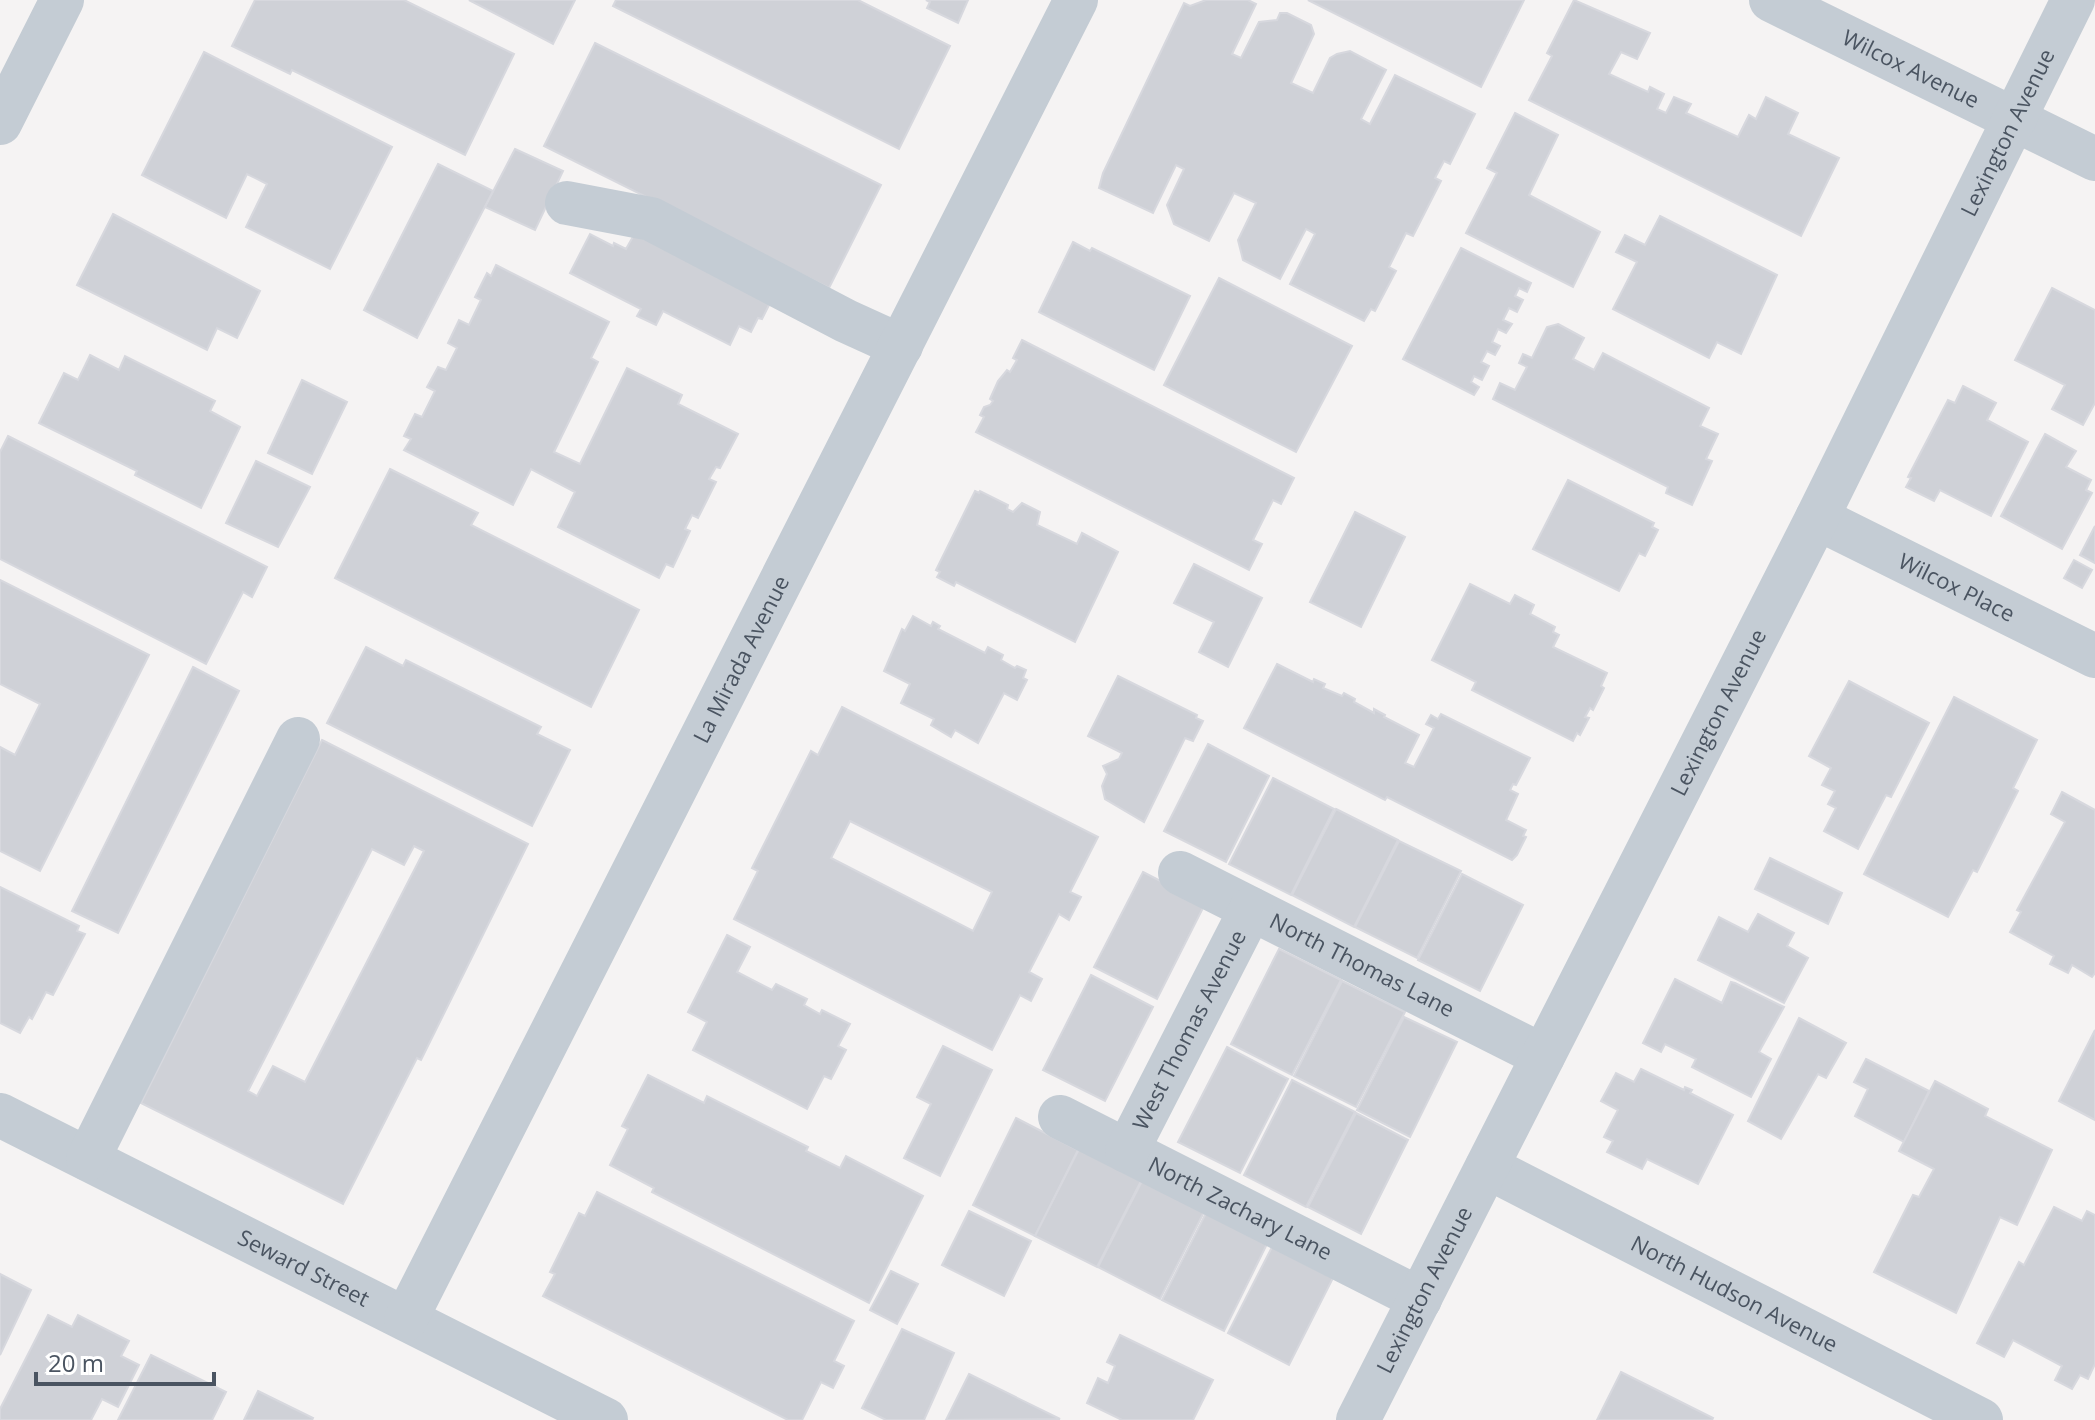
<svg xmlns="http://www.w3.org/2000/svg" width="2095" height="1420" font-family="'Open Sans',sans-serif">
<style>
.building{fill:#cfd1d7;stroke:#d7d8de;stroke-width:2;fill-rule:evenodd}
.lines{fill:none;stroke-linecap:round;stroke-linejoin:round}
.minor{stroke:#c4ccd4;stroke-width:44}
.labels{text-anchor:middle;stroke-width:6;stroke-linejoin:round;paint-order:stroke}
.street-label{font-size:22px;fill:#4a5461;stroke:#fff}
</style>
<rect width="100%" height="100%" fill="#f5f3f3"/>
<g class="building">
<polygon points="255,0 404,0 514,54 465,155 292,70 290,74 232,46"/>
<polygon points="469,0 575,0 553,44"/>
<polygon points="616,0 858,0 950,46 899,149 613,6"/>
<polygon points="926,0 968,0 958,23 927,8 930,2"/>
<polygon points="1206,0 1248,0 1256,4 1232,54 1241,58 1259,22 1277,20 1280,13 1287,13 1311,25 1314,34 1291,83 1313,93 1330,58 1337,54 1350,51 1386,70 1361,119 1370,124 1395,75 1475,114 1450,164 1444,161 1435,178 1441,181 1413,236 1406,233 1389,267 1396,271 1375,311 1371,309 1364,321 1290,284 1315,234 1306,229 1280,279 1243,260 1238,240 1256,203 1234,193 1209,241 1174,224 1167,205 1184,169 1176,165 1153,213 1099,188 1103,173 1184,3 1190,6"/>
<polygon points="1308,0 1524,0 1481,87"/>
<polygon points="1574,0 1650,33 1637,59 1621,52 1609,74 1648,92 1650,87 1664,94 1657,109 1666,113 1674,97 1691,104 1686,113 1738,137 1749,115 1756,119 1766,97 1798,113 1788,134 1839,158 1801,236 1529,100 1552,56 1547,53"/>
<polygon points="595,43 881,185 829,288 544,146"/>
<polygon points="204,52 392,147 330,269 246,227 267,184 247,174 226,218 142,175"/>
<polygon points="1515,113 1558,135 1529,195 1600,232 1573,287 1466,233 1497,173 1487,168"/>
<polygon points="515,149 563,171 535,230 485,207"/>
<polygon points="438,164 493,191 417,338 364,310"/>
<polygon points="113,214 260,291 237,338 217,328 207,350 77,285"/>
<polygon points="1660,216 1777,275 1741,354 1717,342 1709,358 1613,309 1637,262 1616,252 1625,235 1645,245"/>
<polygon points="635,233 775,293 762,319 758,318 751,332 739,326 730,345 663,311 656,325 637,316 641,309 570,273 590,234 613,246 614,243 626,249"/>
<polygon points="1073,242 1090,251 1092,248 1190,296 1154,370 1039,312"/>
<polygon points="1461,248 1531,283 1527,292 1519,288 1515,296 1523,300 1517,312 1509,308 1503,320 1512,324 1506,333 1498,329 1492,342 1500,346 1495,355 1487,351 1481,362 1489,366 1482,380 1474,376 1471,382 1479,387 1474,395 1403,359"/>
<polygon points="496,265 609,322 591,358 598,362 554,452 580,464 627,368 682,395 678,404 738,434 720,468 716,467 709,479 716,482 698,518 692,515 685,529 690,531 673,567 666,564 659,578 558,527 575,492 531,469 513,505 404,450 411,439 404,436 415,414 422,417 435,391 427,387 438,367 446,370 457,348 448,343 459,320 469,325 481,300 475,297 487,273 491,276"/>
<polygon points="1219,278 1352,346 1296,452 1164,385"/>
<polygon points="2052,288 2095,310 2095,403 2083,425 2052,409 2065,385 2015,360"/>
<polygon points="1558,324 1584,338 1573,359 1594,370 1603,353 1709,408 1700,426 1718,434 1706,459 1712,461 1692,505 1666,493 1668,487 1493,399 1500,383 1515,390 1527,367 1519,363 1523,354 1532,358 1547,327"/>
<polygon points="1022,340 1294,478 1281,504 1273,500 1253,540 1262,544 1249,570 976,432 984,417 980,415 984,407 990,405 993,401 990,399 998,381 1007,370 1010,372 1017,360 1013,358"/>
<polygon points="90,355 119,370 125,356 215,401 210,411 240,427 201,508 135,475 137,471 39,423 64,373 78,380"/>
<polygon points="302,380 347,402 312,474 268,453"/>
<polygon points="1963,386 1996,403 1987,420 2028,442 1991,516 1940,490 1934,501 1906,487 1911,478 1908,477 1948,400 1955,403"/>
<polygon points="2045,434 2076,451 2066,467 2091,480 2086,490 2092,493 2062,549 2001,516"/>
<polygon points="8,436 267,567 252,597 243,592 206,664 0,559 0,452"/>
<polygon points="256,461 310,487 278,547 226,523"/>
<polygon points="390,469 478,513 471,525 639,610 591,707 335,578"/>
<polygon points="1568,480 1654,523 1652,527 1658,530 1645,556 1639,553 1619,591 1533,549"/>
<polygon points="975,491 979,493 980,491 1008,505 1007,509 1013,512 1022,503 1040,512 1037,525 1077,544 1082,533 1118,552 1075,642 956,582 954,586 937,577 940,572 936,570"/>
<polygon points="1355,512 1405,537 1361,627 1310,602"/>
<polygon points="2095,526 2095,563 2080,555"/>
<polygon points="2074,560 2092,570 2082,588 2064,578"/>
<polygon points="1194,564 1262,598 1228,667 1199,652 1214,622 1174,603"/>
<polygon points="0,580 149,655 40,871 0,851 0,747 15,755 40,704 0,684"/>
<polygon points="1470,584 1510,604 1515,595 1534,605 1530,614 1555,627 1553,632 1559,635 1553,647 1607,673 1601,686 1604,688 1593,710 1590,708 1585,717 1589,718 1580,735 1577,733 1573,741 1472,690 1476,682 1432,660"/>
<polygon points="913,616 931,626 933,622 940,626 938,629 985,653 988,647 1003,655 1001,660 1015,668 1017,666 1026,670 1023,678 1027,680 1017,700 1004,693 978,743 955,730 951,737 931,725 934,719 901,703 910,684 884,671 902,629 905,631"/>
<polygon points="366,647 403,666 406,660 541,727 537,734 570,750 532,826 327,723"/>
<polygon points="1277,664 1313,682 1314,679 1325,684 1323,688 1342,696 1344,693 1355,699 1354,702 1374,713 1374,709 1385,715 1384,717 1419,735 1405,763 1414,767 1434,728 1426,724 1431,715 1438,719 1441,714 1530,758 1516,785 1513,784 1510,790 1518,794 1506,820 1526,830 1523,836 1526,837 1517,855 1512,860 1387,797 1385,800 1244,728"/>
<polygon points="193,667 239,691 118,933 72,911"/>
<polygon points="1118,676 1197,715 1196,718 1203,721 1193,741 1185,738 1144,822 1105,799 1102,786 1107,774 1103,766 1119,759 1122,753 1088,736"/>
<polygon points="1849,681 1929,723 1891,797 1886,795 1858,849 1824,831 1836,808 1828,804 1835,791 1822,785 1831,768 1809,756"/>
<polygon points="1954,697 2037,740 2013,788 2018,791 1977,872 1973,870 1948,917 1864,874"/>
<path d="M842,707L1098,837L1070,892L1081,897L1069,920L1059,914L1029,972L1042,979L1031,1001L1020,995L992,1050L734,919L758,871L752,868L811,751L818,755ZM850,821L992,892L973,931L831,858Z"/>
<path d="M322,740L528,844L421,1060L417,1058L343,1204L141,1103ZM414,846L424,851L305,1082L273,1066L257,1096L248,1091L372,849L404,865Z"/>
<polygon points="1208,744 1269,776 1226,862 1164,831"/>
<polygon points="1273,778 1334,809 1291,895 1229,864"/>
<polygon points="2062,792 2095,810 2095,973 2092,977 2072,965 2068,973 2050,964 2054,956 2010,932 2021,912 2017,910 2065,822 2051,814"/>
<polygon points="1336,809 1398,840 1354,927 1292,895"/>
<polygon points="1399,841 1461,871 1417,958 1355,927"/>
<polygon points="1770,858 1842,893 1828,924 1755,889"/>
<polygon points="1143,872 1205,904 1157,999 1094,967"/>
<polygon points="1462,874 1523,905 1480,991 1418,960"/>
<polygon points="0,887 79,926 77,931 85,934 53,995 46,992 32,1019 29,1017 20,1033 0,1023"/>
<polygon points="1758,914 1794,933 1787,946 1808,958 1784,1003 1698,960 1719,917 1748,932"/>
<polygon points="727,935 750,947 737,972 772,990 776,984 807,999 804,1005 820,1014 822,1010 850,1024 838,1046 846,1050 831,1079 824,1076 807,1109 693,1050 707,1022 688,1012"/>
<polygon points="1279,949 1341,980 1292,1075 1231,1044"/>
<polygon points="1091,975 1153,1007 1105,1101 1043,1070"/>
<polygon points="1675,979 1722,1003 1731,982 1735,983 1784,1007 1759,1052 1771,1059 1751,1097 1692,1067 1696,1059 1665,1044 1661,1052 1643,1043"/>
<polygon points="1342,981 1405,1012 1356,1107 1294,1076"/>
<polygon points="1404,1017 1457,1042 1410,1137 1357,1110"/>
<polygon points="1799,1018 1846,1043 1826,1078 1818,1074 1781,1139 1748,1121"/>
<polygon points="2095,1030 2095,1120 2059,1101"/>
<polygon points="943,1046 992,1070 940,1176 904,1158 931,1104 917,1097"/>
<polygon points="1227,1047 1288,1079 1240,1173 1178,1142"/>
<polygon points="1866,1059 1929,1091 1904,1142 1855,1116 1868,1089 1854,1082"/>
<polygon points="1641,1069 1684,1090 1685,1087 1692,1090 1690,1093 1733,1115 1698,1184 1647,1159 1642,1169 1607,1152 1613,1141 1604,1137 1618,1110 1601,1101 1616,1073 1634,1082"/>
<polygon points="648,1075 704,1103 707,1096 808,1147 806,1151 840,1168 846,1156 923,1196 869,1303 652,1192 654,1188 610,1165 628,1129 622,1126"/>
<polygon points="1292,1080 1355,1112 1306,1207 1244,1175"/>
<polygon points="1935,1081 1988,1109 1985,1116 2052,1150 2017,1225 2000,1217 1956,1313 1874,1272 1913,1195 1919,1197 1934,1169 1899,1151"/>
<polygon points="1356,1113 1408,1140 1361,1234 1308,1207"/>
<polygon points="1016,1118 1078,1150 1035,1236 973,1205"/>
<polygon points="1079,1149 1141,1181 1097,1267 1035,1236"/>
<polygon points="1142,1181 1204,1212 1160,1299 1098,1267"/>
<polygon points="597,1192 854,1321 834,1361 844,1366 833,1388 821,1382 802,1420 788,1420 543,1296 555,1274 550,1272 579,1213 585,1216"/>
<polygon points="2054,1207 2082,1221 2087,1211 2095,1215 2095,1364 2088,1379 2080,1375 2072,1389 2055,1380 2062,1366 2013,1340 2004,1357 1977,1343 2019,1262 2024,1265"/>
<polygon points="969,1211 1031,1241 1004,1296 942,1265"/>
<polygon points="1206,1213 1267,1244 1224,1331 1162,1300"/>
<polygon points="1272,1247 1333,1278 1289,1365 1228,1333"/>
<polygon points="891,1271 918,1284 897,1324 870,1310"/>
<polygon points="0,1274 31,1290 0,1355"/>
<polygon points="48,1315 72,1327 78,1315 129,1341 121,1356 139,1365 118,1407 102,1399 91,1420 0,1420 0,1409"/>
<polygon points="902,1329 954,1353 924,1420 886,1420 862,1408"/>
<polygon points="1120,1335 1213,1380 1193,1420 1122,1420 1087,1403 1098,1378 1108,1383 1115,1366 1107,1362"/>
<polygon points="151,1355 226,1392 212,1420 118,1420"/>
<polygon points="1621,1372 1713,1418 1712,1420 1597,1420"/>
<polygon points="969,1374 1060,1419 946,1420"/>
<polygon points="258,1391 313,1418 312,1420 244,1420"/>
</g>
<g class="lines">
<g class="minor">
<path id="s1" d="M1771,0L2095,159"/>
<polyline points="0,123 62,0"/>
<polyline points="567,203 651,219 846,321 901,346"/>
<path id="s2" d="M1817,518L2095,656"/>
<path id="s3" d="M1180,873L1543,1056"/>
<path id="s4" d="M0,1115L606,1420"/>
<path id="s5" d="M1060,1117L1420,1299"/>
<path id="s6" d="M1127,1151L1251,909"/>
<polyline points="88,1159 298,739"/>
<path id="s7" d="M1487,1167L1981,1420"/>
<path id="s8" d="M406,1319L1076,0"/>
<path id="s9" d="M1358,1420L1817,518L2073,0"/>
</g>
</g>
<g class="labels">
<g class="street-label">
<text dy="8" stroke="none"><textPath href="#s1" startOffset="156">Wilcox Avenue</textPath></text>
<text dy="8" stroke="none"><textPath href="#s9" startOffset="1442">Lexington Avenue</textPath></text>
<text dy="8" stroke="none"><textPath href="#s2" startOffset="156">Wilcox Place</textPath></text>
<text dy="8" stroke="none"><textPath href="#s8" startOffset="740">La Mirada Avenue</textPath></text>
<text dy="8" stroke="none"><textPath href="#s9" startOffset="794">Lexington Avenue</textPath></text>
<text dy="8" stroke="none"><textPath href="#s3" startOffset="204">North Thomas Lane</textPath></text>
<text dy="8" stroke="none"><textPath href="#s6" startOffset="136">West Thomas Avenue</textPath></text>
<text dy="8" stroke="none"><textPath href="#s5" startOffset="202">North Zachary Lane</textPath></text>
<text dy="8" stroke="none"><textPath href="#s4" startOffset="340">Seward Street</textPath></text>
<text dy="8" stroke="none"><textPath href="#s9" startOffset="146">Lexington Avenue</textPath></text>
<text dy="8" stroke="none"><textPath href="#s7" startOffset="278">North Hudson Avenue</textPath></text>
</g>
</g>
<path d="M36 1372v12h178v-12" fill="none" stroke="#4a5461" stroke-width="4"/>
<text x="48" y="1372" font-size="24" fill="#4a5461" stroke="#ffffff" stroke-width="6" paint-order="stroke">20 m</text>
</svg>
